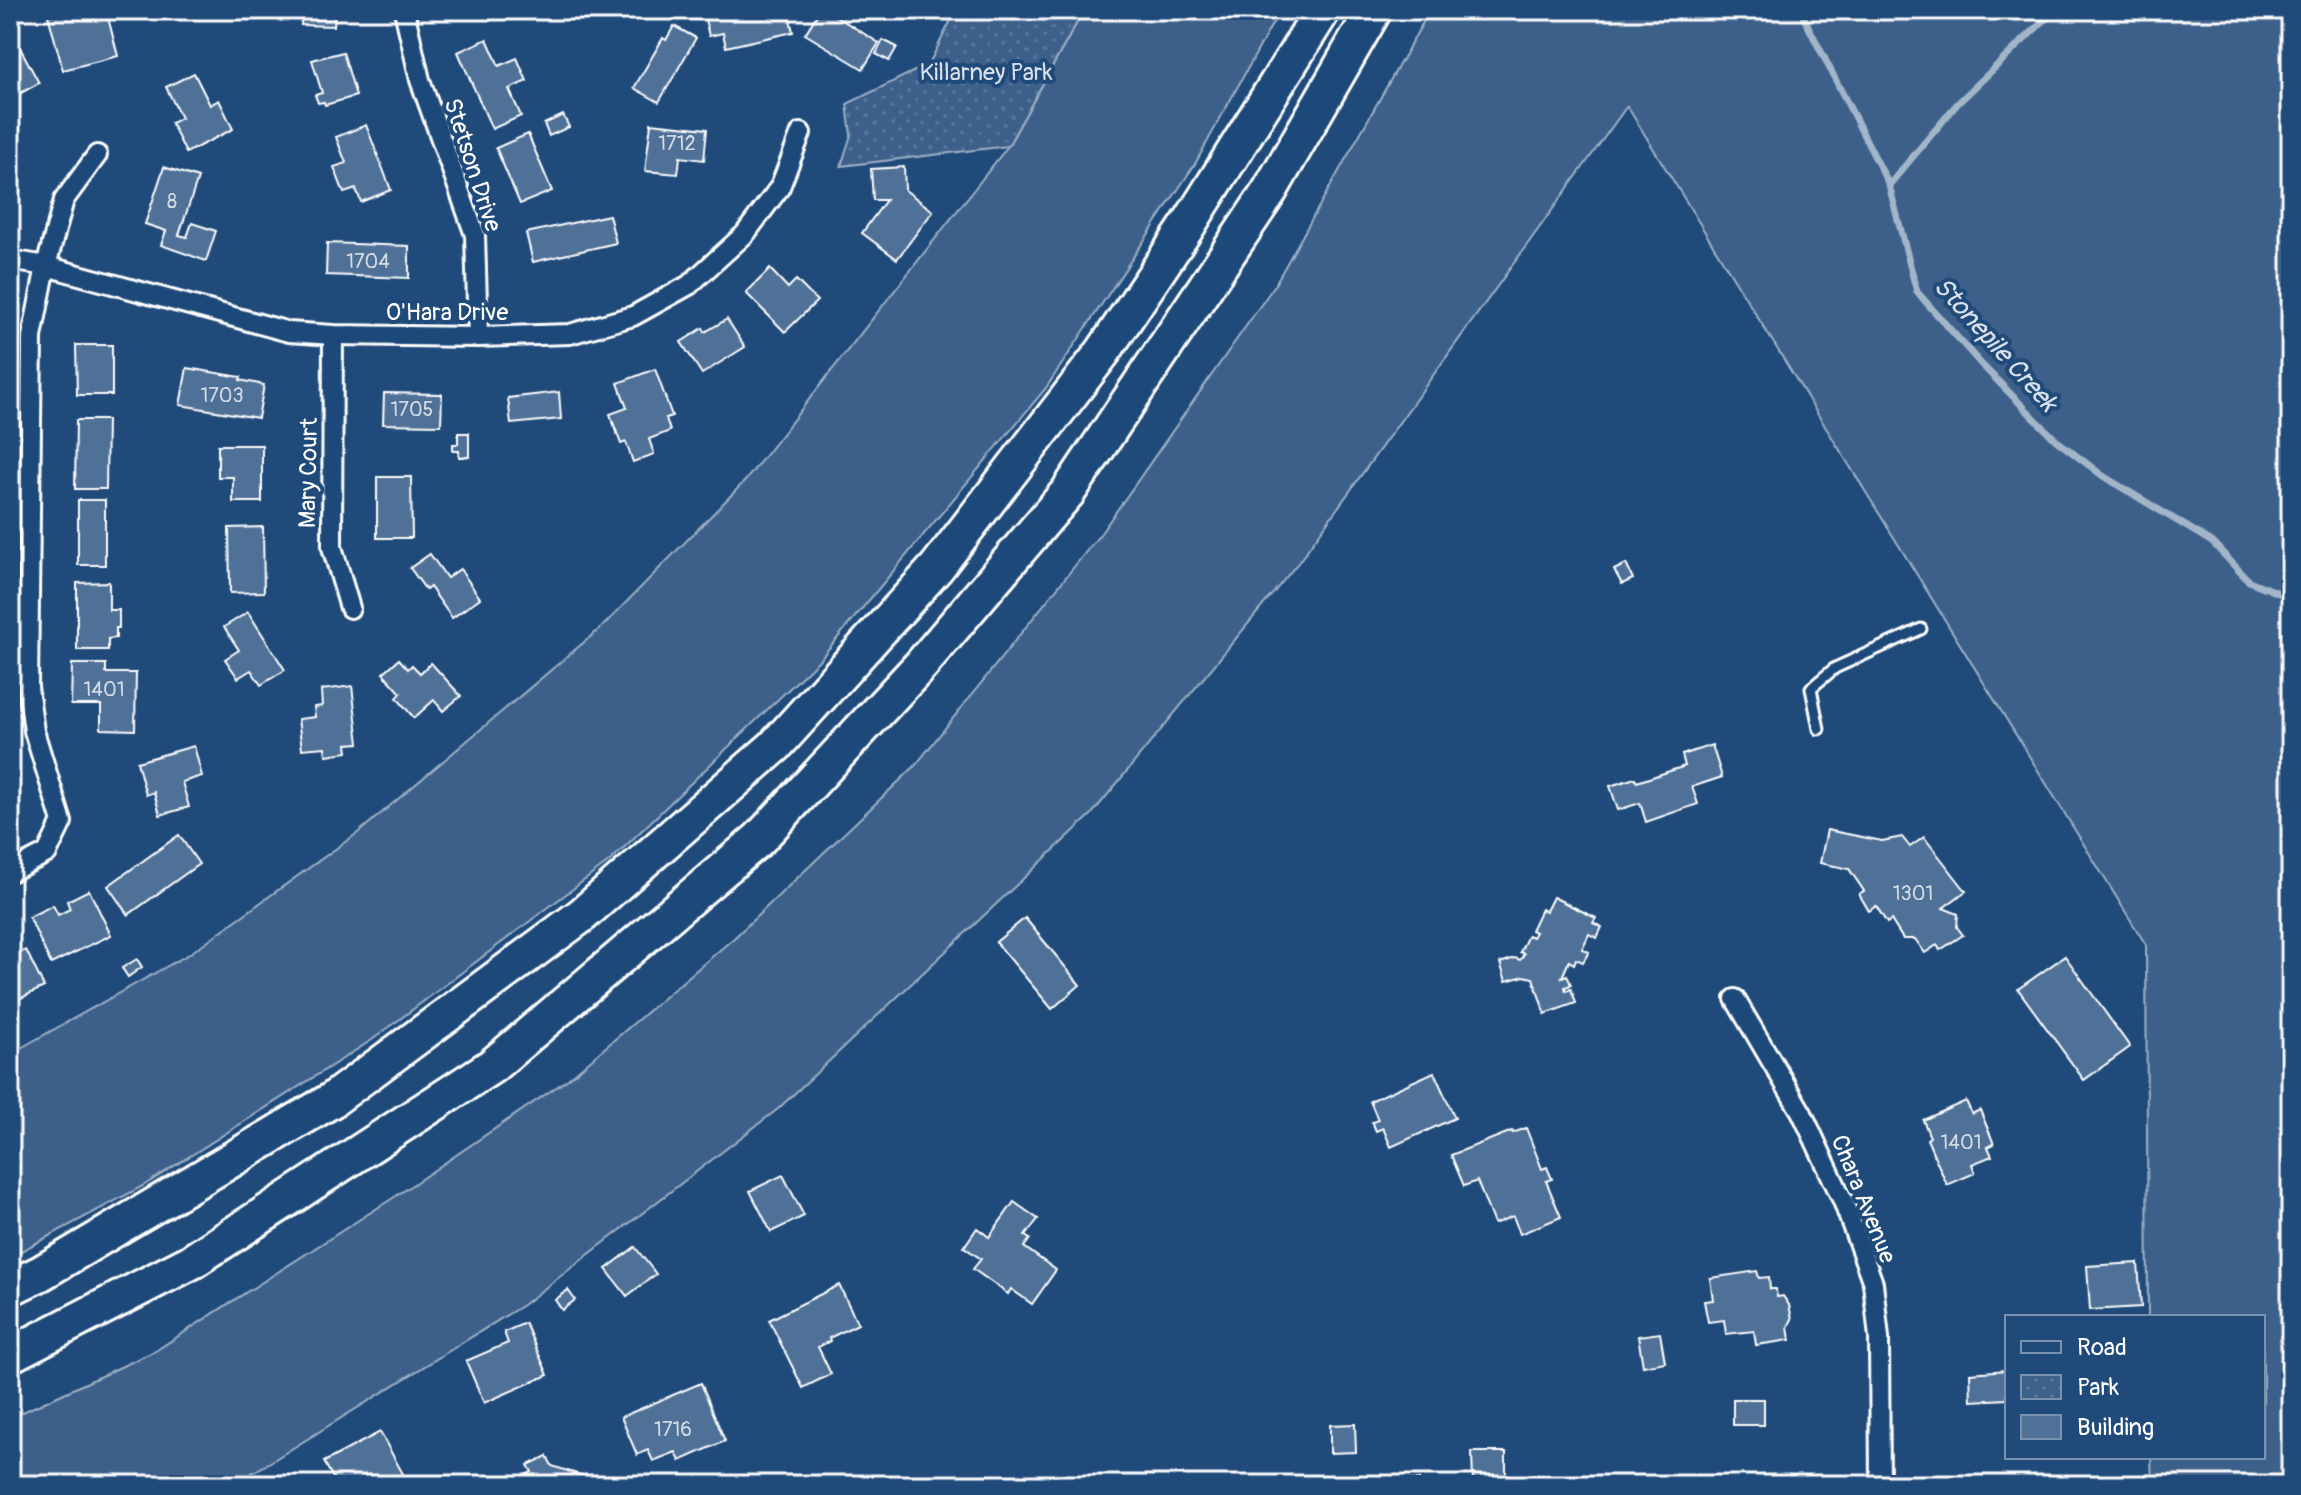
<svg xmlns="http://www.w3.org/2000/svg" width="2301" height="1495" font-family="Pangolin,sans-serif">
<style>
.grass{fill:#3c618b;stroke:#9eb0c5;stroke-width:2}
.park{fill:url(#park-dots);stroke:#9eb0c5;stroke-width:2}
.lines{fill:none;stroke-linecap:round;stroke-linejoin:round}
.stream{stroke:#a3b5c8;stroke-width:7}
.building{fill:#507197;stroke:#fff;stroke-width:2}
.lane-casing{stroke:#fff;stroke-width:15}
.street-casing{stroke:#fff;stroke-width:24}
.highway-casing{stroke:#fff;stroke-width:40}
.lane{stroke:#1f4a7a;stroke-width:9}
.street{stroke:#1f4a7a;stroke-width:18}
.highway{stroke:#1f4a7a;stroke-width:34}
.labels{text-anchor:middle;stroke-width:8;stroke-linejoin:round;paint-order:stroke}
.number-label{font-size:20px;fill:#d3dce5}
.park-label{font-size:24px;fill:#d8dfe8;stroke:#1f4a7a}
.street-label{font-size:24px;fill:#fff;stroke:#1f4a7a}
.water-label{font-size:26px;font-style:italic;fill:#d8e0e8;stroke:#1f4a7a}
</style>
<defs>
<pattern id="park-dots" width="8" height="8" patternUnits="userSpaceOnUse" patternTransform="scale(2)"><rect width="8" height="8" fill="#3c618b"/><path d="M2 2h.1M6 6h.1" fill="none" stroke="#59799c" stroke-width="1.8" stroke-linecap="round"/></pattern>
</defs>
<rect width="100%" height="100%" fill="#1f4a7a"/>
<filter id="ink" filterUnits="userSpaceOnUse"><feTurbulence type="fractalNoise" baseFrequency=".0125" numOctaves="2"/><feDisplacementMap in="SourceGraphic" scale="16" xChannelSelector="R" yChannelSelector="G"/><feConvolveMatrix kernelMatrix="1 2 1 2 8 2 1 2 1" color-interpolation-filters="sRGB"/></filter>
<g filter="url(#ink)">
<g class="grass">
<polygon points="1084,10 1280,10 1195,164 1046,388 820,659 610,861 372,1040 143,1186 10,1257 10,1054 189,954 359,832 602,627 745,481 1008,146"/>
<polygon points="1430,10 2291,10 2291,1485 2152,1485 2151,1457 2263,1457 2263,1317 2148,1317 2146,945 1627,106 1298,563 1091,815 778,1109 523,1305 264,1466 230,1485 10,1485 10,1418 155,1351 396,1196 568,1079 734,938 914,767 1101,533 1274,286"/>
</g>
<polygon class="park" points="956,10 1084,10 1008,146 841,166 851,135 847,104 929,64"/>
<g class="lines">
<g class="stream">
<polyline points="1800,10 1889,185 1917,292 1981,364 2056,440 2103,476 2212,542 2249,581 2291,598"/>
<polyline points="1889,185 1958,103 2055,10"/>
</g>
</g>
<g class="building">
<polygon points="67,10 106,10 118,56 63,70 48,15"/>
<polygon points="302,10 335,10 334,26 301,25"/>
<polygon points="452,10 486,10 487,16 452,18"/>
<polygon points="746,10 788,10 793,32 726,47 723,33 709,36 705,19"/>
<polygon points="820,10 826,10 879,43 863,69 805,34"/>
<polygon points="674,26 696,38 659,102 634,88 663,38 666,40"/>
<polygon points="487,39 499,66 517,58 527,81 509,89 521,116 492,129 458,52"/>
<polygon points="883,40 897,47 889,61 876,54"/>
<polygon points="18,44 39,83 10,99 10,48"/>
<polygon points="343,52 356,96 325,105 324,102 318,103 315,95 322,93 312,60"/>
<polygon points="194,73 210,105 219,100 233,129 186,153 171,123 181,118 166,87"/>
<polygon points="563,115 569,127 549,136 544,124"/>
<polygon points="651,123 707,129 704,160 680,157 678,174 645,171"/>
<polygon points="366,125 391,190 361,202 356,189 344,193 334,167 346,163 336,137"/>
<polygon points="528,134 552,191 520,204 496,148"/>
<polygon points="164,167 198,178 179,235 187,237 192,223 216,231 206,261 161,245 166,231 145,224"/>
<polygon points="904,167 905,190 933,211 897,259 862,233 886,200 873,200 871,169"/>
<polygon points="609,215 616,243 533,262 526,233"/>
<polygon points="327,243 409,246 409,278 326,275"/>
<polygon points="770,269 788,288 796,280 817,301 785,332 746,293"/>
<polygon points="727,319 745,347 702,374 681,342 703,328 705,332"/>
<polygon points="76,345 112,345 112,395 77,395"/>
<polygon points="187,368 241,377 240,380 264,385 258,418 180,405"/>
<polygon points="655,369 672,416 666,418 670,431 649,439 654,454 633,462 626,442 621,444 610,414 627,408 618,383"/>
<polygon points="559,392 561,419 511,424 508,398"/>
<polygon points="384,393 442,394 441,425 383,424"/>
<polygon points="76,420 107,420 106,489 75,489"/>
<polygon points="458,433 469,433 469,457 459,457 459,451 453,451 453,444 458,444"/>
<polygon points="218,445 262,445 262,502 233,502 233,477 218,477"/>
<polygon points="377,477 411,477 412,538 377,538"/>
<rect x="78" y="500" width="27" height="65"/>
<polygon points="263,527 264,592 230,593 229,528"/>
<polygon points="430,554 447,578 460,569 480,598 452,618 430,587 426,590 410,568"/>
<polygon points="1626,564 1633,579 1622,584 1614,570"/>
<polygon points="109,582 109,610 119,610 119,628 116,628 116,638 108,639 108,650 77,650 77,583"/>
<polygon points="248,612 285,670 261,685 251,670 238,678 225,659 239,650 224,627"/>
<polygon points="399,659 408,669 412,665 420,673 431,663 461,696 443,711 434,700 414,718 397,698 401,693 383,673"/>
<polygon points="72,664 106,664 106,673 136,673 135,730 101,729 101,705 71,705"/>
<polygon points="352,686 359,743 347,744 348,752 326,755 325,747 302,749 298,719 315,717 314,707 322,706 321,690"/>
<polygon points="1712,745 1722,777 1692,787 1698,804 1646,822 1640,803 1618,810 1610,786 1635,778 1637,782 1685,766 1682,755"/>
<polygon points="194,746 202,776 182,782 189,807 160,815 154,792 146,795 137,762"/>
<polygon points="1827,830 1882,841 1902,837 1910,847 1924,837 1966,891 1943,908 1958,914 1957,927 1963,935 1940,950 1937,945 1925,953 1915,939 1903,939 1891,920 1887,923 1876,906 1869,911 1859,894 1864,891 1849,869 1820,863"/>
<polygon points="179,835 199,864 128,915 108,886"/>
<polygon points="89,890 111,935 51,964 29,917 53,905 58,915 70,909 67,901"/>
<polygon points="1553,897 1596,918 1593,923 1602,927 1597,938 1589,934 1582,949 1589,952 1583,962 1576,959 1574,964 1569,961 1562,977 1567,975 1571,985 1565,987 1566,991 1571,989 1576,1003 1545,1014 1533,978 1524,976 1506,981 1500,963 1515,958 1520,960 1524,954 1520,952 1528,935 1532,937 1535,932 1531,930 1541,909 1546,911"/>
<polygon points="1025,918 1080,985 1052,1009 996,942"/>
<polygon points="10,947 14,955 26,950 44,987 15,1001 10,990"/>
<polygon points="2065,956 2130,1047 2084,1080 2018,989"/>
<polygon points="137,959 142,967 128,977 122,968"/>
<polygon points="1434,1072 1455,1118 1391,1147 1383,1128 1376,1131 1372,1122 1378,1120 1370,1101"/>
<polygon points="1966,1101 1972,1114 1980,1110 1994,1144 1988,1147 1992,1156 1972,1164 1975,1173 1947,1185 1927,1139 1930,1137 1923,1120"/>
<polygon points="1526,1128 1542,1169 1547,1167 1552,1179 1546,1181 1561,1217 1520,1234 1513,1216 1494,1224 1477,1181 1464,1186 1451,1155 1512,1131 1513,1133"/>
<polygon points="783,1175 804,1216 771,1232 750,1191"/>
<polygon points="1014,1202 1038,1219 1025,1236 1030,1239 1024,1247 1056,1270 1032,1304 1011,1289 1008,1294 973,1269 981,1259 964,1247 977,1228 989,1237"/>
<polygon points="635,1247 656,1274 627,1296 606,1269"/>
<polygon points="2138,1263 2141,1307 2090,1310 2087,1266"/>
<polygon points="1757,1271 1759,1278 1769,1277 1770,1289 1776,1289 1777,1297 1783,1296 1789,1305 1792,1319 1788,1327 1790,1340 1756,1345 1754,1331 1726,1334 1724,1320 1708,1322 1704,1301 1713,1300 1710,1278"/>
<polygon points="839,1285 858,1324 829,1338 830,1341 818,1347 831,1374 803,1388 769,1320"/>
<polygon points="568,1290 575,1300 562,1310 555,1300"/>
<polygon points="525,1323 548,1375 484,1403 466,1361 508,1343 504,1332"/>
<polygon points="1660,1333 1665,1362 1643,1366 1638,1336"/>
<polygon points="2007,1370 2007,1399 1971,1401 1970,1373"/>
<polygon points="701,1383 725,1441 680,1461 676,1452 653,1461 648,1450 637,1455 621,1417"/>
<rect x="1733" y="1399" width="31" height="26"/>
<polygon points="1355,1424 1356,1452 1330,1453 1330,1425"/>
<polygon points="380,1432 403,1474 381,1485 337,1485 324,1462"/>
<polygon points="1472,1452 1506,1452 1506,1483 1473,1483"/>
<polygon points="547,1456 552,1466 599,1481 601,1485 496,1485 513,1477 515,1480 532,1472 528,1465"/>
<rect x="1508" y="1476" width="43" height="9"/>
<polygon points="1767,1477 1814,1477 1814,1485 1743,1485 1743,1482 1767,1482"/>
<rect x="1354" y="1480" width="65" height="5"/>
</g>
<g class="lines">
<g class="lane-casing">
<polyline id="lane" points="1819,729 1811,688 1835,668 1921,629"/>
</g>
<g class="street-casing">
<g id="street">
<polyline points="404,10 420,80 475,235 478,337"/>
<polyline points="10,260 46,266 289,332 333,335 478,337 570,334 633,316 689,285 745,234 780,187 801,133"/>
<polyline points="333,335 332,547 350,608"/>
<polyline points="10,872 47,853 62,822 34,731 28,687 32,337 46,266 64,200 97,155"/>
<polyline points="1735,999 1802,1113 1843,1201 1873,1283 1879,1338 1880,1485"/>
</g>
</g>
<g class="highway-casing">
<g id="highway">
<polyline points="10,1288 41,1273 332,1100 582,915 775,746 937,567 1103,352 1187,227 1323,10"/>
<polyline points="10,1355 191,1262 492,1066 759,839 921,665 1068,492 1269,192 1374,10"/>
</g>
</g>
<use href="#lane" class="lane"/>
<use href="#street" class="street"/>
<use href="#highway" class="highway"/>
</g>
</g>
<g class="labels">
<g class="number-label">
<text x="677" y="150">1712</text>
<text x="172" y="208">8</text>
<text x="368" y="268">1704</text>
<text x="222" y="402">1703</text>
<text x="412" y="416">1705</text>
<text x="104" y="696">1401</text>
<text x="1913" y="900">1301</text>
<text x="1961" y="1149">1401</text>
<text x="673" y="1436">1716</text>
</g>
<g class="park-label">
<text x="986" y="80">Killarney Park</text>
</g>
<g class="street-label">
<text transform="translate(473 165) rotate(72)" y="8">Stetson Drive</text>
<text x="447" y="320">O'Hara Drive</text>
<text transform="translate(308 473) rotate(-89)" y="8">Mary Court</text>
<text transform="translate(1864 1199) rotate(68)" y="8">Chara Avenue</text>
</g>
<g class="water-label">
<text transform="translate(1996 344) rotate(48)" y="9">Stonepile Creek</text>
</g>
</g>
<rect width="2301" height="1495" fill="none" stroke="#1f4a7a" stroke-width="40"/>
<rect x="20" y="20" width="2261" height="1455" fill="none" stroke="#fff" stroke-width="3" filter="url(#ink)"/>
<rect x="2005" y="1315" width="260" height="144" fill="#1f4a7a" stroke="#7992af" stroke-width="2"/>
<rect x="2021" y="1341" width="40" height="12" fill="#1f4a7a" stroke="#7992af" stroke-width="2"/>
<text x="2077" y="1355" font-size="24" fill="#ffffff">Road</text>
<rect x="2021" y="1375" width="40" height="24" fill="url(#park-dots)" stroke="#7992af" stroke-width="2"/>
<text x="2077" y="1395" font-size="24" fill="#ffffff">Park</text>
<rect x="2021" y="1415" width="40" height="24" fill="#507197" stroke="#7992af" stroke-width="2"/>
<text x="2077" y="1435" font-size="24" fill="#ffffff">Building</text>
</svg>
